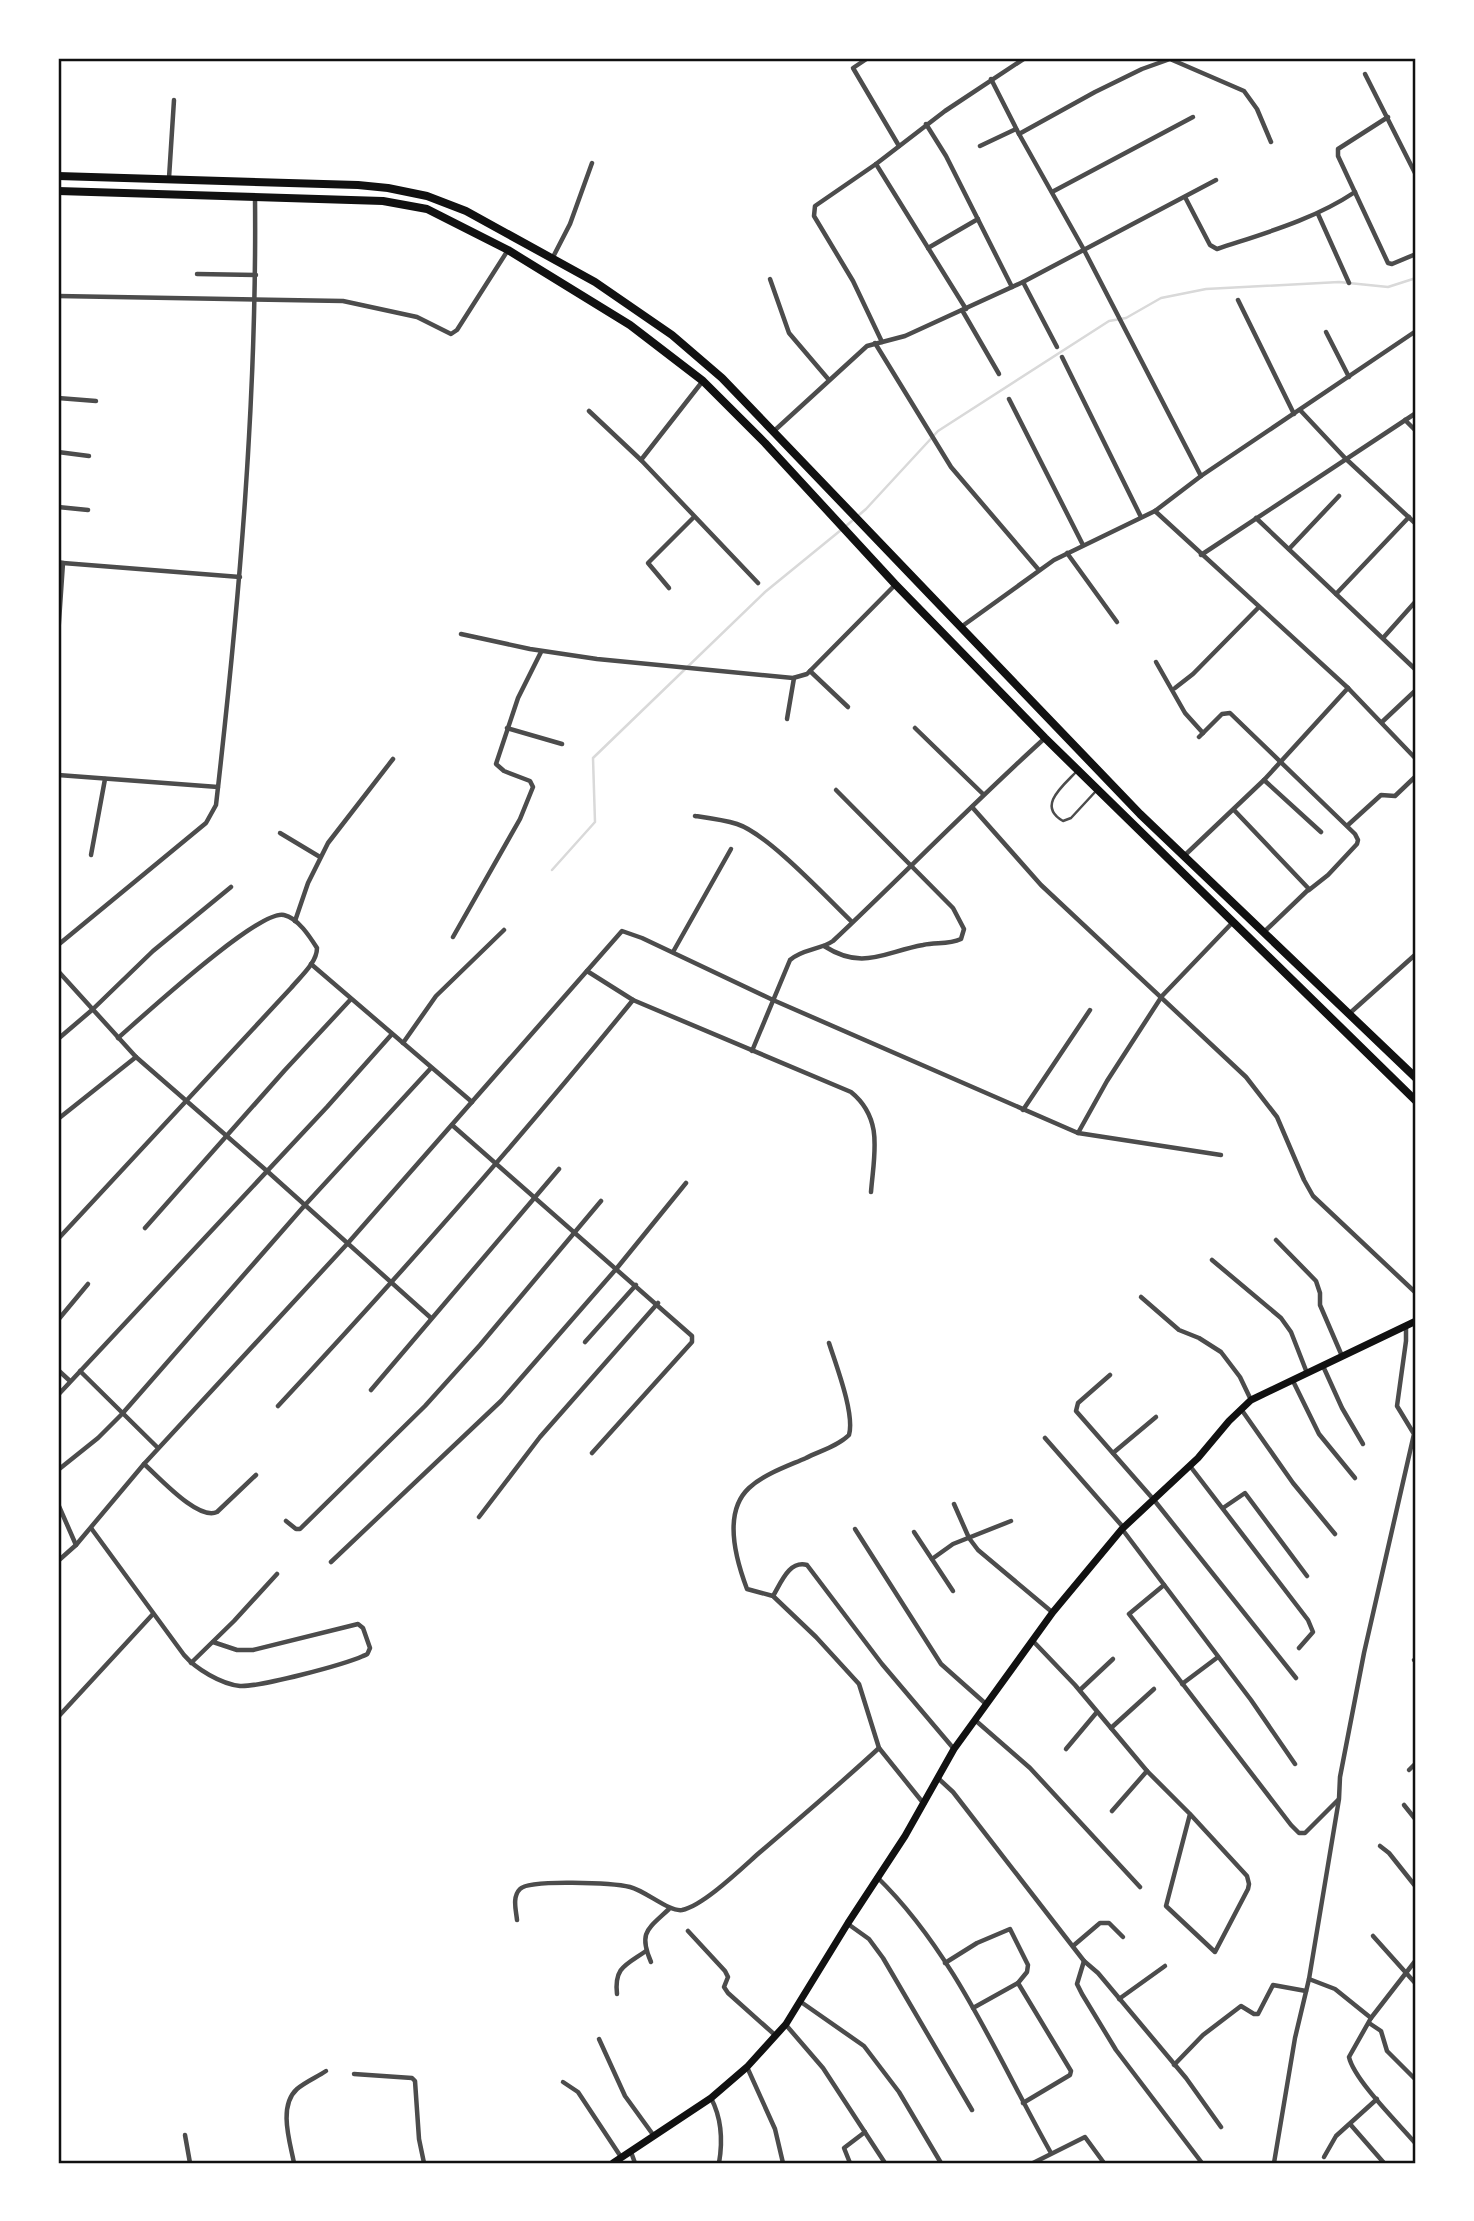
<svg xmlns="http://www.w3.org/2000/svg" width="1474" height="2221" font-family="Helvetica,sans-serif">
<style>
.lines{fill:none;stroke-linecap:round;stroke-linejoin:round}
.stream{stroke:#d9d9d9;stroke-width:2.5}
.service{stroke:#4c4c4c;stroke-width:2.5}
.minor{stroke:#4c4c4c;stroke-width:4.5}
.primary{stroke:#111;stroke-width:7}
.trunk{stroke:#111;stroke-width:8}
.neatline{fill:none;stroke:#111;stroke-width:2.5}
</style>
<rect width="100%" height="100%" fill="#fff"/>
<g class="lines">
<g class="stream">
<polyline points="846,526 866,509 938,431 1109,321 1126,318 1161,298 1206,289 1339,282 1388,287 1416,278"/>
<polyline points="552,870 595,822 593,758 765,592 841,530"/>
</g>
<path class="service" d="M1077,771C1064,785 1036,806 1063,821L1071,818L1096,791"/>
<g class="minor">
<polyline points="868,58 853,68 899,146"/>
<polyline points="1365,74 1416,175"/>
<polyline points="991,79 1019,134 1083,248 1201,476"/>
<polyline points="1388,117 1338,149 1338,156 1388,263 1392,264 1416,254"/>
<polyline points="926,124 946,156 1012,287"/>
<polyline points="1019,134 1095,92 1142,69 1170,59 1244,91 1257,109 1271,142"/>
<polyline points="980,146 1016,129"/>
<polyline points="876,164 966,309"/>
<polyline points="169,178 174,100"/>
<polyline points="1052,192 1193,117"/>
<path d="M1185,197L1210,245L1217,249C1265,233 1313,220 1355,192"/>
<polyline points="1318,214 1349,283"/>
<polyline points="928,248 978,219"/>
<polyline points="553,257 570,224 592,163"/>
<polyline points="197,274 256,275"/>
<polyline points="770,279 789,333 829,380"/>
<polyline points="1023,282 1057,347"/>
<polyline points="58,296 343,301 417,317 451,334 457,330 508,250"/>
<polyline points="1238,300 1294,414"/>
<polyline points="962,310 999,374"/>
<polyline points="1326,332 1349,377"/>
<polyline points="882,342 853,281 814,216 815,206 876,164 945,111 1025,58"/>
<polyline points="875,343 951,467 1038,569"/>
<polyline points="1062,357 1141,517"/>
<polyline points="58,398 96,401"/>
<polyline points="1009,399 1083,545"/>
<polyline points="1300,410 1345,458 1416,524"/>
<polyline points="589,411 641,460 758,583"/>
<polyline points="1405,420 1416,431"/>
<polyline points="774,431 867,346 905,336 1023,282 1216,180"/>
<polyline points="58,452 89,456"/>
<polyline points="641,460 702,382"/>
<polyline points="58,507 88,510"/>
<polyline points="1155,511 1348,688 1416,759"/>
<polyline points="1256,518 1416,670"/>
<polyline points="1289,549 1339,496"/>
<polyline points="1067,553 1117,622"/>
<polyline points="1201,555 1416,413"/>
<polyline points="58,562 63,563 58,636"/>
<polyline points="63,563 240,577"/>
<polyline points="669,588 648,563 694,517"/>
<polyline points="1336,594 1409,517"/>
<polyline points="961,627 1054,560 1155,511 1201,476 1416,331"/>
<polyline points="461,634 530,649 597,659 793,678 807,674 895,585"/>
<polyline points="1383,638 1416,601"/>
<polyline points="1156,662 1185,713 1203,733"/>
<polyline points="810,671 848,707"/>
<polyline points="1175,688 1193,674 1259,607"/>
<polyline points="787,719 794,678"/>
<polyline points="1382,722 1416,690"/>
<polyline points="507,728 562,744"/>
<polyline points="915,728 983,794"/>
<polyline points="1199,737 1222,714 1230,713 1355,834 1358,840 1357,844 1328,875 1309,890"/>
<polyline points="58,775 218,787"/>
<polyline points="1264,780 1321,832"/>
<polyline points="972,807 1041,885 1246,1077 1277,1117 1304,1180 1313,1196 1416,1293"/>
<polyline points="1234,810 1309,889 1264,932"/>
<path d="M695,816C709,818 724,820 737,824C768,834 827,898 852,922"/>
<polyline points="1348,825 1381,795 1395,796 1416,776"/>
<polyline points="280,833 320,857"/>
<polyline points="91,855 105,779"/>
<polyline points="1184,856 1264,780 1348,688"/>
<polyline points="295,921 308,883 328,843 393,759"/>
<polyline points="453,937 520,819 533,787 530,781 504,771 496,764 518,698 541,652"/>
<path d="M58,945L206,823L216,805C239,604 257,401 255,198"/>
<path d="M824,946C863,971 884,952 923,945C936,942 948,945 961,939L964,929L953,908L836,790"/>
<polyline points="673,952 731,849"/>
<polyline points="311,964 472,1102"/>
<polyline points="58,971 136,1057 267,1171 431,1318"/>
<path d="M587,971L633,1000L851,1092C884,1119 874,1154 871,1192"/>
<polyline points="1350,1013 1416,954"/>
<polyline points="58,1039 92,1010 153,951 231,887"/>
<polyline points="403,1043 436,996 504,930"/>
<path d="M752,1051L790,960C802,949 820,950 833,941C904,874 972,804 1045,738"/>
<polyline points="1023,1110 1090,1010"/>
<polyline points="58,1119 136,1057"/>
<polyline points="452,1125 692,1336 692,1342 592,1453"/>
<polyline points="1078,1133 1221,1155"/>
<polyline points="145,1228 285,1070 351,999"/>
<path d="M58,1239L291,988C300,977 317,963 317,948C310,937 298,918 284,915C260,908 141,1018 118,1038"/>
<polyline points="1276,1240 1316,1281 1320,1293 1320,1305 1342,1356"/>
<polyline points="1212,1260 1281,1318 1291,1332 1307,1373"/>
<polyline points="1141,1297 1179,1330 1199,1338 1221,1352 1240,1377 1251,1400"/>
<polyline points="58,1320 88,1284"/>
<polyline points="585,1342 636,1285"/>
<path d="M829,1343C836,1365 855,1414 849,1435C838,1446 820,1451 806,1458C788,1466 764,1474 749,1488C722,1513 736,1560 747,1589L773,1596L816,1637L859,1684L879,1748L924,1804"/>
<polyline points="1323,1366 1342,1408 1363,1444"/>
<polyline points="58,1370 70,1381"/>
<polyline points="80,1371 158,1448"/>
<polyline points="1110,1375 1078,1403 1076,1411 1154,1500 1296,1678"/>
<polyline points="1293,1381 1319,1434 1355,1478"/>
<polyline points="371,1390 559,1169"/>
<polyline points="58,1395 327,1107 392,1034"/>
<path d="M278,1406C401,1274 520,1139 633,1000"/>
<polyline points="1241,1409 1293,1483 1335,1534"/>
<polyline points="1045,1438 1123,1527"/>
<polyline points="1113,1453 1156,1417"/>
<path d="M144,1464C159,1477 198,1521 217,1512L256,1475"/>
<polyline points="1190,1466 1308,1620 1313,1632 1299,1648"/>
<polyline points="58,1470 98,1438 122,1414 305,1205 431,1068"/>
<polyline points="58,1504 76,1545"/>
<polyline points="954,1504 969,1538 978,1550 1052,1612"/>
<polyline points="1223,1508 1245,1493 1307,1576"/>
<polyline points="479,1517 540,1437 658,1303"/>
<polyline points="286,1521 296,1529 300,1529 425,1406 480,1345 601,1201"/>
<path d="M91,1528L184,1655C196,1669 221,1684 240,1686C260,1687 343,1665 363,1656C369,1654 367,1654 370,1648L363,1628L358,1624L253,1650H237L213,1642"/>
<polyline points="855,1529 941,1664 986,1704"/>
<polyline points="1122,1529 1251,1700 1295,1764"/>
<polyline points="914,1532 953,1591"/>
<polyline points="932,1559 953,1544 1011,1521"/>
<polyline points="58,1561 76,1545 144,1464 348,1243 622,931 642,938 773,1000 1078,1133 1107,1081 1162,996 1232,923"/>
<polyline points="331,1562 501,1401 617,1268 686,1183"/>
<polyline points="1164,1585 1129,1614 1291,1825 1299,1833 1305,1833 1338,1800"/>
<path d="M773,1596C781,1583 789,1560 807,1565L882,1664L954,1749"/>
<polyline points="1032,1640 1075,1685 1147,1771 1190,1814 1247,1876 1249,1884 1248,1889 1215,1952 1166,1906 1190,1814"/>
<polyline points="1414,1660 1416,1659"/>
<polyline points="191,1663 234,1621 277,1574"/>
<polyline points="1182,1684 1218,1657"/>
<polyline points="1080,1690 1113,1659"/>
<polyline points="58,1717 153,1614"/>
<polyline points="975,1720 1030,1768 1140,1887"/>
<polyline points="1111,1728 1154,1689"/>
<polyline points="1066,1749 1097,1712"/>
<polyline points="1409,1770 1416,1763"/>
<polyline points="939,1779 953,1792 1084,1961 1098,1973 1186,2078 1221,2127"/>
<polyline points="1404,1805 1416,1820"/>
<polyline points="1112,1811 1147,1771"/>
<polyline points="1380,1846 1389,1853 1416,1887"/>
<path d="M877,1877C955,1953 998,2059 1051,2153"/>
<path d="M517,1920C516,1910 512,1897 520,1889C529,1879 614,1883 630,1887C646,1891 669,1912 682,1910C703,1906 742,1868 759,1853C799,1819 840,1784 879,1748"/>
<polyline points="848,1924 869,1939 883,1958 972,2110"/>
<polyline points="688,1931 725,1971 728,1977 724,1987 728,1993 775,2035"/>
<polyline points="1373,1936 1416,1984"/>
<polyline points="1073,1946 1100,1923 1109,1923 1123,1937"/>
<path d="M1416,1960L1371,2018L1349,2057C1354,2080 1400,2125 1416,2144"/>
<polyline points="1084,1961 1077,1984 1082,1994 1116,2050 1202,2163"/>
<path d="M651,1962C638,1932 648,1929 669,1909"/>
<polyline points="945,1963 977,1943 1010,1929 1028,1965 1027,1972 1018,1983"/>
<polyline points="1309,1979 1335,1989 1371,2018"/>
<path d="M617,1994C614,1967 626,1965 646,1951"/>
<polyline points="1119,1999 1165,1966"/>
<polyline points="801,2002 864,2046 899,2092 941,2163"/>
<polyline points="973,2008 1018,1983 1071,2071 1070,2075 1023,2103"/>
<polyline points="1369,2023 1381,2031 1387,2051 1416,2080"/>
<polyline points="786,2025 823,2068 885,2163"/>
<polyline points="599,2039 625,2096 654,2136"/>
<polyline points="1174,2065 1203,2035 1241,2006 1254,2014 1258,2014 1273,1985 1306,1991"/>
<polyline points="747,2067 775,2129 783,2163"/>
<polyline points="354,2074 412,2078 415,2081 419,2139 424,2163"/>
<polyline points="563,2082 578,2092 621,2157"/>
<path d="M711,2098C722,2119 723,2140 719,2163"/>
<polyline points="1350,2124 1384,2163"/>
<polyline points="185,2135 190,2163"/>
<polyline points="631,2152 635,2163"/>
<polyline points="1324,2157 1336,2136 1377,2099"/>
<path d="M294,2163C290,2142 278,2106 297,2089C305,2082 317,2077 326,2071"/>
<polyline points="850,2163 844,2148 865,2132"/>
<polyline points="1033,2163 1085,2137 1104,2163"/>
<polyline points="1274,2163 1295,2038 1309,1979 1339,1799 1340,1777 1364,1653 1414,1434 1397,1406 1406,1341 1406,1325"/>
</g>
<polyline class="primary" points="613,2163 711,2098 747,2067 786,2024 848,1923 905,1836 954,1749 1053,1612 1122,1529 1198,1458 1229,1421 1251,1400 1416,1321"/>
<g class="trunk">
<polyline points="58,176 358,185 388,188 427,196 466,211 595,282 672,335 722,378 1140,814 1416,1078"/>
<polyline points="58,191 383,201 427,209 508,250 630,325 703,381 765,443 895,584 1045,738 1416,1101"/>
</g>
</g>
<rect width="1474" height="2221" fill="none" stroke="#ffffff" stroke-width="119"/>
<rect x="60" y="60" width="1354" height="2102" class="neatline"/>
</svg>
